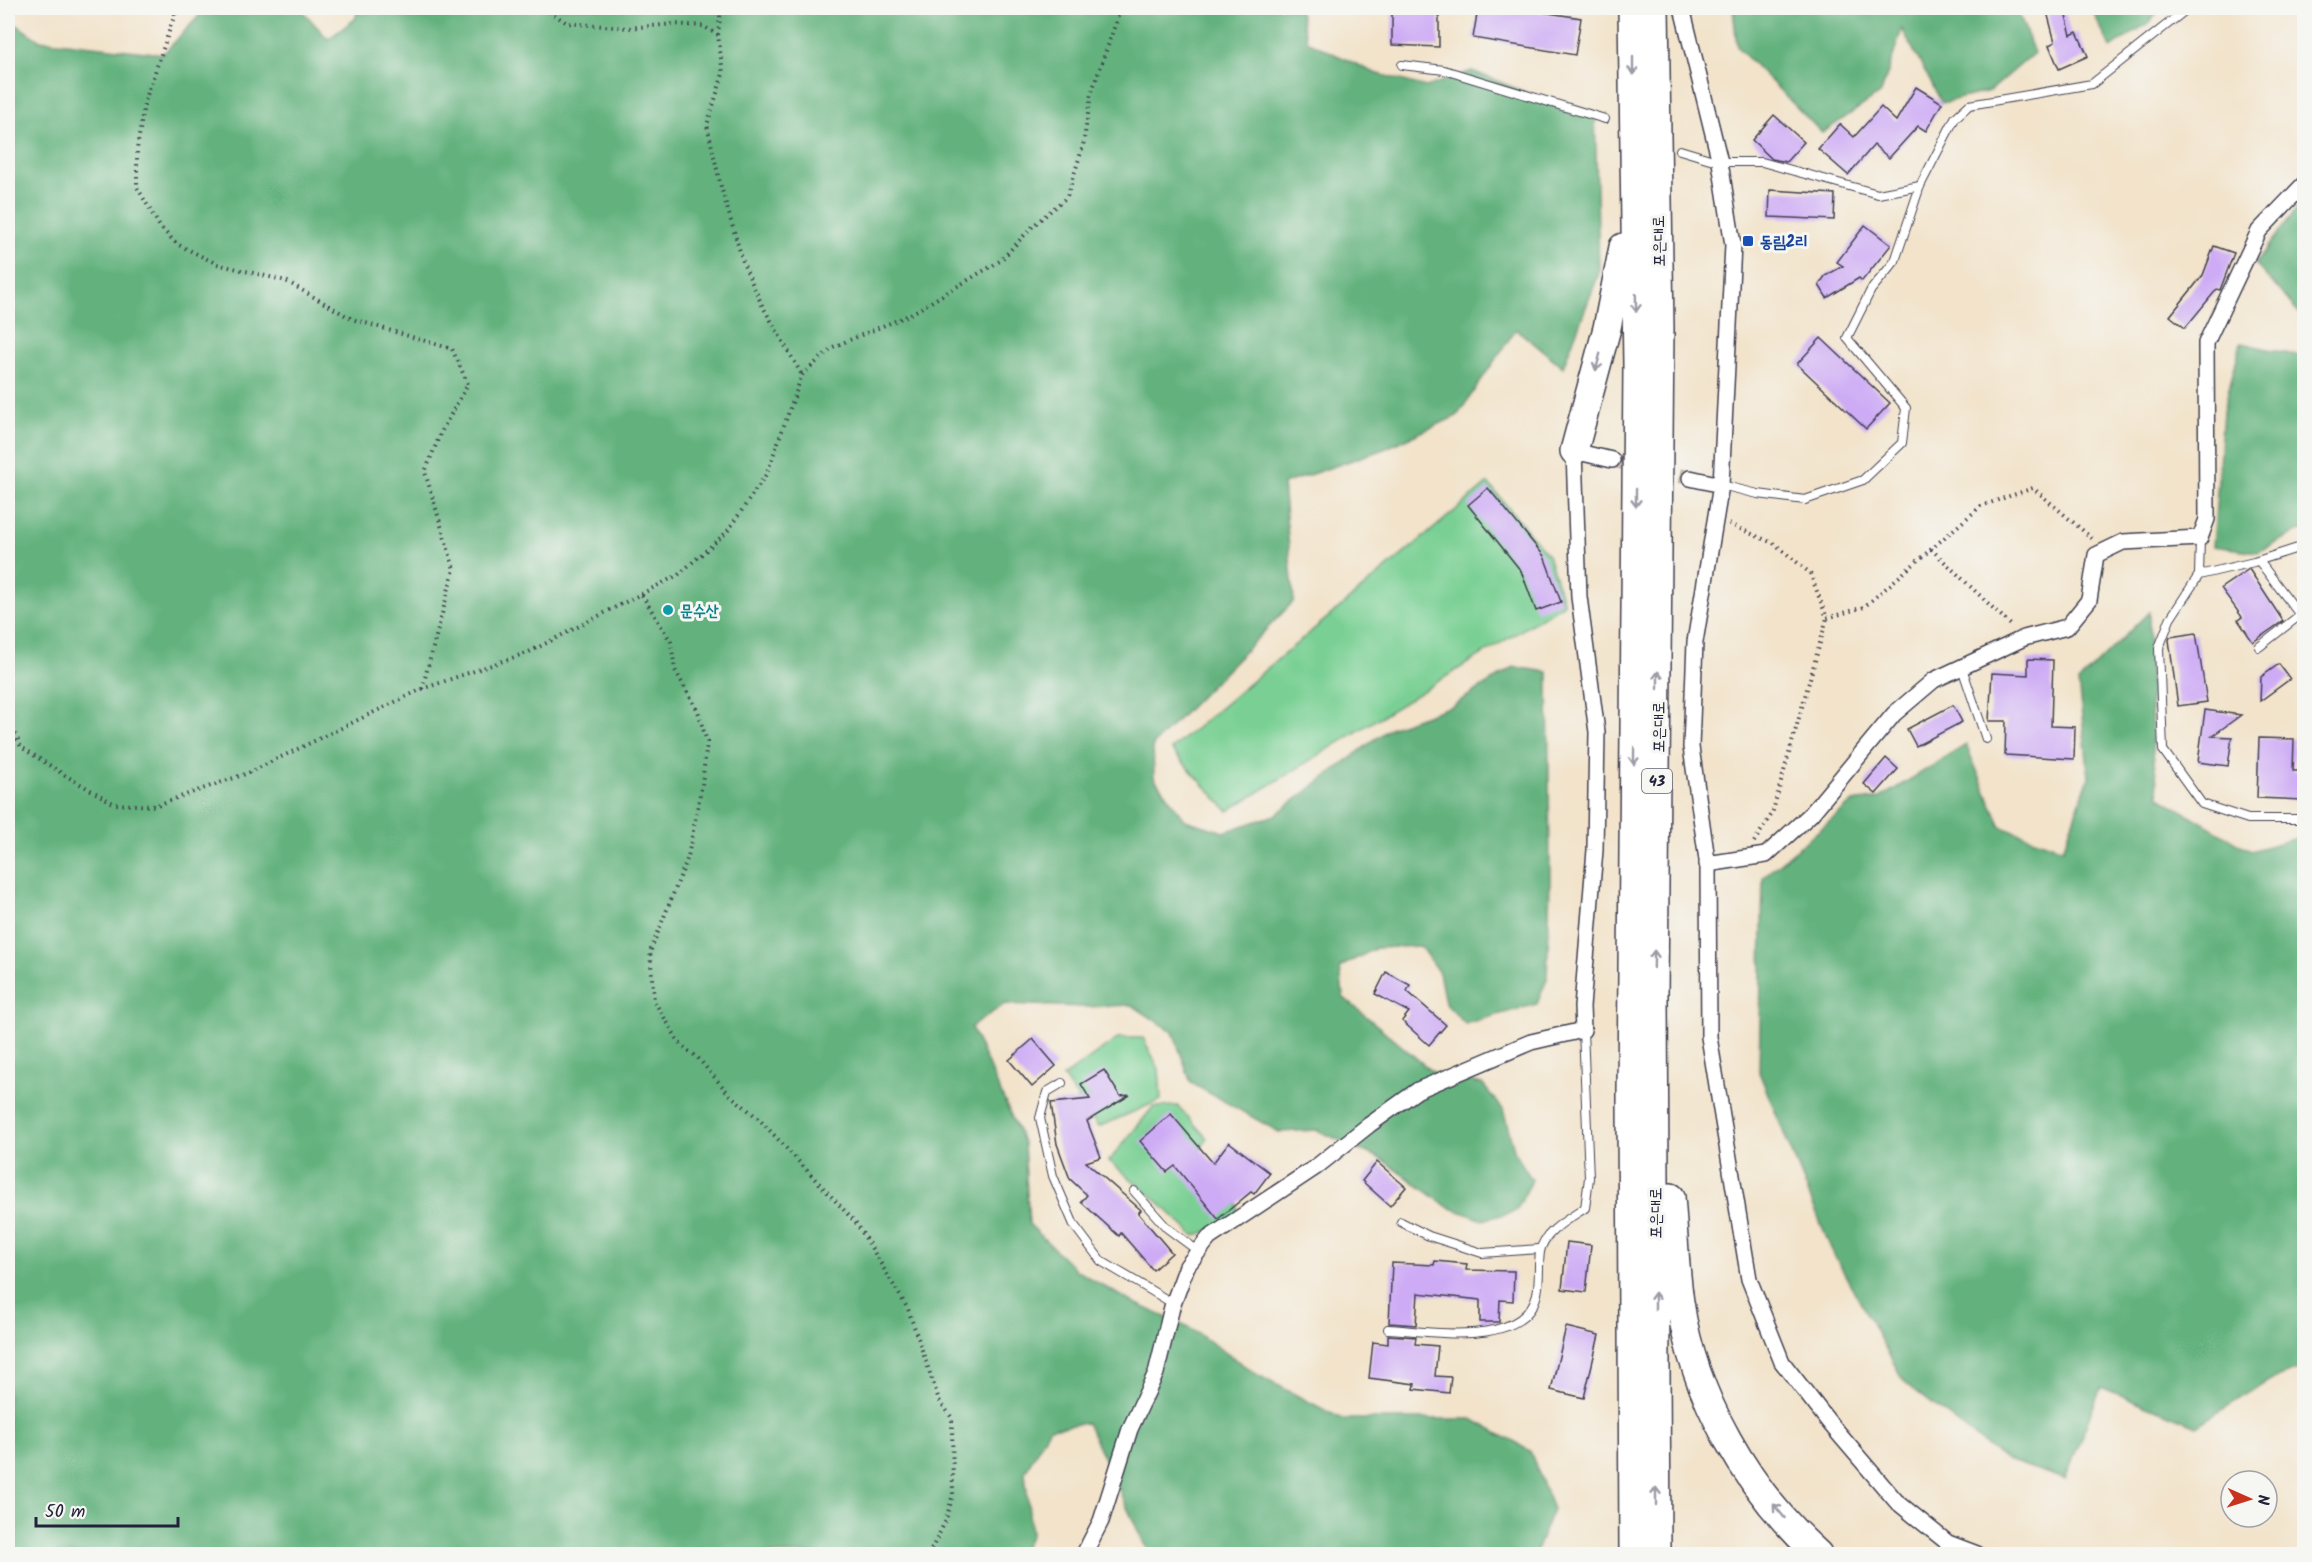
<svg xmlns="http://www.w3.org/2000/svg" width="2312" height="1562" font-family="Kalam,'Poor Story',sans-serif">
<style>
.green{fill:#7ad094;stroke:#4e7968;stroke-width:1.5}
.forest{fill:#63b27e;stroke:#426a5c;stroke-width:1.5}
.building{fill:#cdabf5}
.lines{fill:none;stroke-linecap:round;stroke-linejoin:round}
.street-tunnel{stroke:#c8bcad;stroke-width:15;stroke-dasharray:15 8;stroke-linecap:butt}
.lane-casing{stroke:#413f50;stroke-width:10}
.street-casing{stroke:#413f50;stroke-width:18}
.highway-casing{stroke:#413f50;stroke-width:30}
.path{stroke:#413f50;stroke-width:4;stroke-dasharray:1.5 4.5;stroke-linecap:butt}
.lane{stroke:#fff;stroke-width:8}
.street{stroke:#fff;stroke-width:15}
.highway{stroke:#fff;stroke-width:27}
.oneway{stroke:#9c9ca7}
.transit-dot{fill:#1a4fb4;stroke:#f6f6f2;stroke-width:2}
.culture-dot{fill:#0f9aa8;stroke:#f6f6f2;stroke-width:2}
.labels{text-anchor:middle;stroke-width:6;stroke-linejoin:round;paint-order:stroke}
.shield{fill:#f6f6f2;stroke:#626272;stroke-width:1.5}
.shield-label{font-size:15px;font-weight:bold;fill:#22223b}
.street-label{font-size:16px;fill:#22223b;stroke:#f6f6f2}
.transit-label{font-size:16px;font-weight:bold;fill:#164399;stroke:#f6f6f2;text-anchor:start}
.culture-label{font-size:16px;font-weight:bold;fill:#0d838f;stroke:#f6f6f2;text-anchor:start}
</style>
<rect width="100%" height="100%" fill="#f6f6f2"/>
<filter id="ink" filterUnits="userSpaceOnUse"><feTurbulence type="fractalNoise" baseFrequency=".0167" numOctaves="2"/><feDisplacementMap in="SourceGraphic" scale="12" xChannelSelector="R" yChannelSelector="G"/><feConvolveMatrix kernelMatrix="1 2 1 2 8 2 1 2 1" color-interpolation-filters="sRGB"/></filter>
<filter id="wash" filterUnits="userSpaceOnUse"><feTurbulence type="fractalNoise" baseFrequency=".008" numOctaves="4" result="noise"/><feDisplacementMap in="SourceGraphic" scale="24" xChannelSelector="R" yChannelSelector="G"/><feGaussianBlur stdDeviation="1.35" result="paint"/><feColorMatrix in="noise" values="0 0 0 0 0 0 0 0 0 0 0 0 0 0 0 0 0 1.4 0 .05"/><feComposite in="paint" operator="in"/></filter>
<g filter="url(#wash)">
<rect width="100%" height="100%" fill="#f2e3ca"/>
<g class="green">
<polygon points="1488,483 1548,555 1564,604 1228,811 1171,749"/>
<polygon points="1119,1038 1143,1038 1159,1069 1161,1100 1098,1127 1063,1077"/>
<polygon points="1178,1106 1207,1138 1194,1163 1237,1203 1238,1214 1218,1227 1194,1236 1154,1198 1109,1161 1153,1107"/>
</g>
<g class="forest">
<polygon points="202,8 300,8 328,39 355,19 359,8 1299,8 1307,41 1375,73 1426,87 1472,71 1535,96 1595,112 1599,273 1563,367 1516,329 1457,416 1384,449 1283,484 1294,601 1153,745 1154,778 1185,820 1224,832 1275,815 1390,728 1452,706 1514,667 1548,672 1550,880 1547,979 1537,1004 1465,1024 1445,1003 1439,973 1420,946 1376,948 1340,967 1343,997 1433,1072 1482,1084 1503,1109 1515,1153 1532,1180 1516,1211 1483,1220 1448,1207 1383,1160 1317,1130 1279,1132 1191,1083 1173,1032 1132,1005 1084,1007 1005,1004 971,1027 1024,1144 1029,1224 1076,1270 1124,1298 1191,1329 1258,1375 1342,1419 1472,1419 1530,1451 1553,1509 1535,1554 1149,1554 1087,1423 1050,1428 1025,1472 1031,1534 1021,1554 8,1554 8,19 39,40 163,54 199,16"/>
<polygon points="1733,8 2017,8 2034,53 1990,91 1942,103 1902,29 1881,93 1822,133 1737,47"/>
<polygon points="2091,8 2161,8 2148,23 2111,48"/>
<polygon points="2304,199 2304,334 2301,315 2255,264"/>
<polygon points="2241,343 2304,357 2304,529 2258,552 2213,546 2223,411"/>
<polygon points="2149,612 2152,746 2159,797 2251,851 2304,836 2304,1368 2270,1380 2196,1426 2101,1387 2065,1479 2004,1459 1904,1382 1832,1251 1759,1072 1763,877 1853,802 1880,798 1966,745 2001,827 2063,849 2089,777 2078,682"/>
</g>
<g id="blocks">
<g class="building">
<polygon points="1392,8 1439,8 1439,47 1392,45"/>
<polygon points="1478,8 1516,8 1581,18 1575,55 1473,38"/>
<polygon points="2046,8 2064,8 2071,35 2077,32 2088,56 2059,69 2049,45 2055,42"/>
<polygon points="1916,87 1942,103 1926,131 1918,126 1889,158 1874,145 1848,175 1818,149 1840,124 1854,137 1881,107 1896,121"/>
<polygon points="1774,115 1804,142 1786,162 1772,159 1752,140"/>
<polygon points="1770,190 1835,194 1834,220 1769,217"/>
<polygon points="1865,225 1891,245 1862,281 1859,278 1827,298 1819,285 1825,276 1843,266 1837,262"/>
<polygon points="2214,246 2234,253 2220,290 2217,289 2185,328 2170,316 2203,275"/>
<polygon points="1821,338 1890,403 1866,429 1797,364"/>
<polygon points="1488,488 1544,556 1561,602 1536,611 1521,571 1468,505"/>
<polygon points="2249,569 2283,621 2253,642 2238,620 2242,617 2221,588"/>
<polygon points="2196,633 2207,702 2178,706 2169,640 2170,637"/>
<polygon points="2028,659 2053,660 2051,726 2075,727 2074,759 2005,755 2006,721 1989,721 1992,673 2028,675"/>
<polygon points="2279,664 2290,679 2260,701 2261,677"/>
<polygon points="1953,705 1962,722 1916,746 1907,729"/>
<polygon points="2205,710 2241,715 2212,736 2232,737 2228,766 2198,762"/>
<polygon points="2259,738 2294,739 2293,771 2304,771 2304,800 2257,798"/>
<polygon points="1886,758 1898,769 1876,794 1864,784"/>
<polygon points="1386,972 1410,985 1407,991 1446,1025 1429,1045 1402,1021 1409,1012 1375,994"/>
<polygon points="1033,1039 1056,1066 1032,1087 1009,1060"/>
<polygon points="1104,1070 1120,1096 1130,1095 1087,1121 1101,1157 1086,1162 1141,1210 1138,1213 1172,1253 1153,1270 1121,1233 1119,1236 1081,1202 1087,1195 1070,1179 1057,1144 1051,1103 1090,1099 1081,1084"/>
<polygon points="1171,1114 1213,1163 1229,1142 1270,1173 1254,1194 1251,1192 1218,1219 1175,1166 1167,1172 1140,1141"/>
<polygon points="1377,1162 1406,1187 1390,1206 1362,1181"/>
<polygon points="1567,1242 1591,1245 1586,1292 1562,1289"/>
<polygon points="1435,1261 1467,1264 1466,1270 1514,1271 1513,1301 1500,1300 1499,1322 1480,1322 1480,1300 1418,1293 1416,1325 1389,1323 1392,1263 1434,1265"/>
<polygon points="1566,1327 1599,1335 1584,1398 1551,1390"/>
<polygon points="1388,1335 1416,1337 1415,1344 1438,1346 1435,1376 1451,1377 1449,1393 1414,1389 1415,1384 1369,1378 1373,1342 1388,1344"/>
</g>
</g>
</g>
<g filter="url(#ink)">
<use href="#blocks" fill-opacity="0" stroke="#413f50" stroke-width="1.5"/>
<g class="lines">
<polyline class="street-tunnel" points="1612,460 1690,478"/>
<g class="lane-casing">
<g id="lane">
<polyline points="1402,65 1444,70 1605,119"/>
<polyline points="1680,150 1720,162 1762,162 1878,194 1920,186"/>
<polyline points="1721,485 1758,494 1805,500 1863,480 1902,443 1906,408 1847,338 1871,290 1895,261 1920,186 1955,118 1969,105 2092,84 2188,8"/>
<polyline points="2200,538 2199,575 2170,619 2159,648 2163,750 2202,804 2248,819 2304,819"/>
<polyline points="2199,575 2254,562 2304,546"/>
<polyline points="2259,647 2300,615 2259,561"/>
<polyline points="1962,668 1986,739"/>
<polyline points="1062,1083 1047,1092 1040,1118 1053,1176 1074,1225 1101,1261 1174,1304"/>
<polyline points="1134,1191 1167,1228 1198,1251"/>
<polyline points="1401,1222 1429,1236 1482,1253 1540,1249"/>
<path d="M1388,1329C1429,1331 1524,1349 1537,1294C1540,1280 1538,1266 1540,1252C1543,1232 1570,1218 1585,1208L1589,1178L1583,1030"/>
</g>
</g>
<g class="street-casing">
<g id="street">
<polyline points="1682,8 1720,162 1733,245 1721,485 1695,642 1691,747 1708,867 1709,1037 1749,1279 1782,1362 1832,1426 1896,1501 1948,1543 1977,1554"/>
<polyline points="1690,478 1721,485"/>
<polyline points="1707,864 1766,855 1811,814 1894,714 1934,680 2024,638 2067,627 2089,600 2096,555 2123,542 2200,538 2207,519 2206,343 2259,231 2304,184"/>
<polyline points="1084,1554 1101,1521 1130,1429 1156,1373 1172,1307 1187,1266 1209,1238 1316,1167 1369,1125 1418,1090 1531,1042 1583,1030 1582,1007 1595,850 1597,732 1579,597 1574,451 1612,460"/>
</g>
</g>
<g class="highway-casing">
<g id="highway">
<polyline points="1632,8 1637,366 1631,1094 1633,1554"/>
<polyline points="1655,8 1660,328 1654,996 1657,1554"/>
<polyline points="1574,451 1607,328 1623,247"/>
<path d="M1671,1197C1674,1232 1675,1267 1680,1302C1693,1396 1748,1491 1818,1554"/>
</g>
</g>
<g class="path">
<polyline points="177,8 144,104 137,149 137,187 160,227 177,244 217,264 286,281 352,319 452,349 468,384 441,432 425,472 454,569 422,689"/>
<polyline points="544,8 567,23 628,28 674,24 703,26 718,35 723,74 707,125 721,187 744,265 762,305 802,375"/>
<polyline points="718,35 721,8"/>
<polyline points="1729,524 1775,544 1810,573 1827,618 1864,607 1981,506 2033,488 2094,540"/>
<polyline points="1931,549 2013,627"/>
<polyline points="642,595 671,642 675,670 698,711 707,742 702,784 688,857 650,952 654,1001 681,1045 697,1057 729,1094 759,1119 857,1224 908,1309 939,1400 952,1418 953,1494 946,1520 929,1554"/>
<polyline points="8,717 21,747 63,774 115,804 154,806 248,773 422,689 529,652 678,575 727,532 767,473 802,375 833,347 909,315 1000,261 1034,225 1067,197 1083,146 1091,94 1121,8"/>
<polyline points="1754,842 1772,814 1827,618"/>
</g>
<use href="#lane" class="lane"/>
<use href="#street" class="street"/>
<use href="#highway" class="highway"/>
</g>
<defs><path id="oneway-shaft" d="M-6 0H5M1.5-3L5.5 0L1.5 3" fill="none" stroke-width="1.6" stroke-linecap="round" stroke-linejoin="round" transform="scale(1.5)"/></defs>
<g class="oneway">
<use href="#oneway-shaft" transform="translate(1633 66) rotate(90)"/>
<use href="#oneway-shaft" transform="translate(1636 303) rotate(89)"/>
<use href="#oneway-shaft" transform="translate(1598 362) rotate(105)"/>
<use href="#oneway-shaft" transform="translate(1636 498) rotate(90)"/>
<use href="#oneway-shaft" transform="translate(1658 680) rotate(-90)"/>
<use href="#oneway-shaft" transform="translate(1634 756) rotate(91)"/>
<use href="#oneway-shaft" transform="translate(1654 959) rotate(-89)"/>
<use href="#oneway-shaft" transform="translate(1655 1301) rotate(-90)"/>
<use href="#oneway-shaft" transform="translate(1656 1496) rotate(-90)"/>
<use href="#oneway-shaft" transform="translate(1779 1511) rotate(-129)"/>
</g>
</g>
<rect class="transit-dot" x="1742" y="235" width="12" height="12" rx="3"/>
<circle class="culture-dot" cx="668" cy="610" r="6"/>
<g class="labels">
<rect class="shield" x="1642" y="769" width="30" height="24" rx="4.5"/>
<g class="shield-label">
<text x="1657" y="786">43</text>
</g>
<g class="street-label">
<text transform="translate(1658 241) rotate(-91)" y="6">포은대로</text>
<text transform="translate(1658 727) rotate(-90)" y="6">포은대로</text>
<text transform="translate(1655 1213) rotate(-90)" y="6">포은대로</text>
</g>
<g class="transit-label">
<text x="1760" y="247">동림2리</text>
</g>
<g class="culture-label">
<text x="680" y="616">문수산</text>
</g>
</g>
<rect width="2312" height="1562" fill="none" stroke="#f6f6f2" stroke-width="30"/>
<g transform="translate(2249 1499) rotate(93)"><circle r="28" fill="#f6f6f2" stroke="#a1a1a9" stroke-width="1.5"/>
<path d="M0-4.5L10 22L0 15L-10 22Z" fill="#c8321e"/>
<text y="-9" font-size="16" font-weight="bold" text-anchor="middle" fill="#22223b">N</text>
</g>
<path d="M36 1517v9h142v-9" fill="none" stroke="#22223b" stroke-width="3"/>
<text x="45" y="1517" font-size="18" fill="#22223b" stroke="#f6f6f2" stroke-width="4.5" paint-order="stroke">50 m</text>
</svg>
